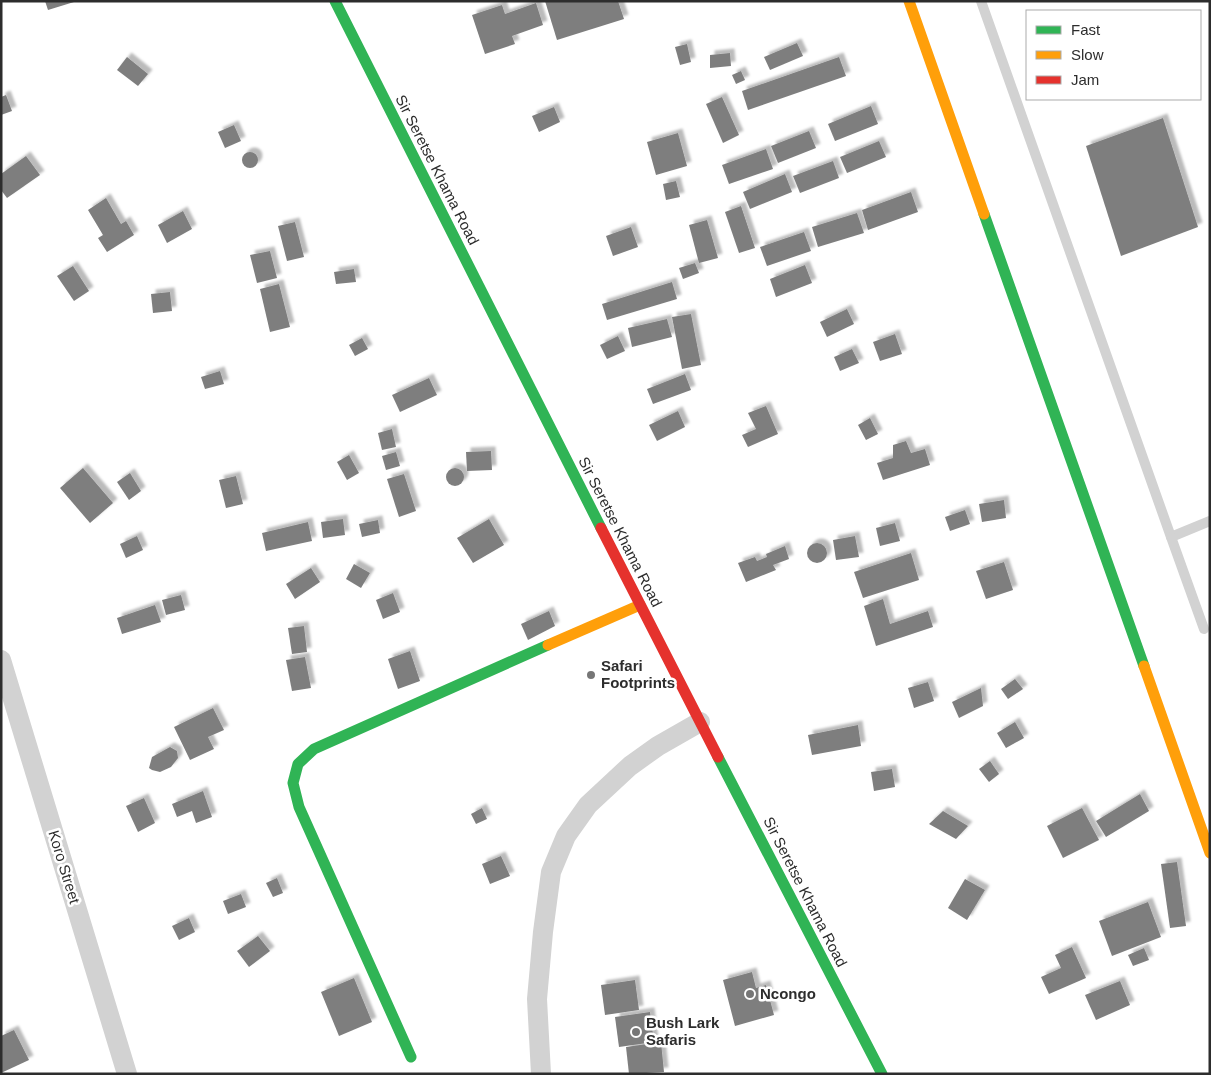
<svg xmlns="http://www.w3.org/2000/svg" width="1211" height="1075" font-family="Helvetica,sans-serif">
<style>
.building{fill:#7e7e7e;filter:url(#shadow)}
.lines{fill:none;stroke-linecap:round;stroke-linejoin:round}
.lane{stroke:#d2d2d2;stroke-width:10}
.street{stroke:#d2d2d2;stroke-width:20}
.fast{stroke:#30b455;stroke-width:11}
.slow{stroke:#ff9f0a;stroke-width:11}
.jam{stroke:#e5322d;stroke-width:11}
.poi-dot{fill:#767676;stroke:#fff;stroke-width:2}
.labels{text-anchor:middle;stroke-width:5;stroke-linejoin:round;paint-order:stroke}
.street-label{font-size:15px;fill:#2d2d2d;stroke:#fff}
.poi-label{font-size:15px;font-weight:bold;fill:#2d2d2d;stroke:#fff;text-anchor:start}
</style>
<defs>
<filter id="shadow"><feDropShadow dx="4.5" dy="-4.5" stdDeviation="1" flood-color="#0004"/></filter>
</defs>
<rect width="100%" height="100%" fill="#fff"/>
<g class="building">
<polygon points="45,1 74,1 74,2 48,10"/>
<polygon points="545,1 618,1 624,19 557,40"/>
<polygon points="536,3 543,25 512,36 515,44 485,54 472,15 502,5 505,14"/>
<polygon points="797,43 803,56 770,70 764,57"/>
<polygon points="687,44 691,62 680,65 675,47"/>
<polygon points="730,53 731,66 710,68 710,55"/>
<polygon points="127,57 148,74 138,86 117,70"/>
<polygon points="839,57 846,76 748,110 742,91"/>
<polygon points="741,71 745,80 736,84 732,75"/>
<polygon points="6,95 12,111 1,115 1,97"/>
<polygon points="722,97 739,135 723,143 706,104"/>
<polygon points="871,106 878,124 835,141 828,124"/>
<polygon points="554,107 560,122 539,132 532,116"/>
<polygon points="1163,118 1198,227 1121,256 1086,146"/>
<polygon points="234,125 241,141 225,148 218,132"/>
<polygon points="809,131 816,148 778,163 771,146"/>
<polygon points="678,133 687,166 656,175 647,142"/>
<polygon points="879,141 886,157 847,173 840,157"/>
<polygon points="766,149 773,169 729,184 722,165"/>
<circle cx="250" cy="160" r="8"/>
<polygon points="26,156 40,175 7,198 1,190 1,174"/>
<polygon points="833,161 839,178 800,193 793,176"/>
<polygon points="785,174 792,192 750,209 743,192"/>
<polygon points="676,181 680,197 666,200 663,184"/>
<polygon points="911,192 918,212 868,230 862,210"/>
<polygon points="106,198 121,224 126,221 134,235 107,252 98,238 103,235 88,210"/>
<polygon points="741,206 755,248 739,253 725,212"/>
<polygon points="183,211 192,229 167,243 158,225"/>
<polygon points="857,213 864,233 818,247 812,227"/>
<polygon points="707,220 718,258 699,263 689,225"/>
<polygon points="295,222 304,257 287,261 278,226"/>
<polygon points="631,227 638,247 613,256 606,236"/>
<polygon points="804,232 811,251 767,266 760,247"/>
<polygon points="270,251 277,278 257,283 250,255"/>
<polygon points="695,263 699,273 683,279 679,268"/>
<polygon points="805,265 812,283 776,297 770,279"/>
<polygon points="73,266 89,291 74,301 57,276"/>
<polygon points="354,269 356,282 336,284 334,272"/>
<polygon points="672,282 677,299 607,320 602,304"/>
<polygon points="279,284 290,327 270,332 260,289"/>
<polygon points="170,292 172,311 153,313 151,294"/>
<polygon points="847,309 854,324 827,337 820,322"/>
<polygon points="691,314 701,365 682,369 672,317"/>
<polygon points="667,319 672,337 632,347 628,328"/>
<polygon points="895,334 902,354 880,361 873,342"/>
<polygon points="618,336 625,351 607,359 600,345"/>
<polygon points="362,338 368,349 355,356 349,345"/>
<polygon points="852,349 859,363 840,371 834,357"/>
<polygon points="220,371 224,384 205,389 201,377"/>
<polygon points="685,374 691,390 653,404 647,389"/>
<polygon points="429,378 437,395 400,412 392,395"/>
<polygon points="766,406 778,434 748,447 742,435 756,429 748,413"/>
<polygon points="678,411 685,427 657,441 649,425"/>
<polygon points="870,418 878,434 866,440 858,425"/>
<polygon points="392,429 396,447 382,450 378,433"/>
<polygon points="906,441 911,453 925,449 930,465 883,480 877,463 893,458 893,445"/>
<polygon points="491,451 492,470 467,471 466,452"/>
<polygon points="396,452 400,466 386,470 382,456"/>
<polygon points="349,455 359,473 347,480 337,462"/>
<circle cx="455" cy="477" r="9"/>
<polygon points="83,468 113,503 90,523 60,488"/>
<polygon points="130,473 141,491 129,500 117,482"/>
<polygon points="404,474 416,511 399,517 387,479"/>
<polygon points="236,476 243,504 226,508 219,480"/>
<polygon points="1004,500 1006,518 982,522 979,504"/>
<polygon points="965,510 970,524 950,531 945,517"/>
<polygon points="343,519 345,535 323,538 321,522"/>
<polygon points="489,519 504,545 473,563 457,538"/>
<polygon points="378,520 380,533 362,537 359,524"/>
<polygon points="308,522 312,541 266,551 262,533"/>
<polygon points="895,523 900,541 880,546 876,528"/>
<polygon points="137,536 143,550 126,558 120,544"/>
<polygon points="855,536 859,557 836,560 833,540"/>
<circle cx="817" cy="553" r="10"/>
<polygon points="785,546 789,559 773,565 776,570 746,582 738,563 755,557 757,561 767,557 766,554"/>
<polygon points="911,553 919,580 863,598 854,572"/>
<polygon points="1004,562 1013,590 986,599 976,571"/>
<polygon points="354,564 370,573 361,588 346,579"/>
<polygon points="311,568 320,582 295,599 286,584"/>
<polygon points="393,593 400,612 383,619 376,600"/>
<polygon points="181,595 185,610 166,615 162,600"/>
<polygon points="883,599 890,624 928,611 933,627 876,646 864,606"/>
<polygon points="155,605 161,622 122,634 117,618"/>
<polygon points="549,611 555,626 528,640 521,624"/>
<polygon points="304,626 307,652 292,654 288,628"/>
<polygon points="410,651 420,681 398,689 388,659"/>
<polygon points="305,657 311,688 292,691 286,660"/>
<polygon points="1015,679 1023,689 1008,699 1001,689"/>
<polygon points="928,682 934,701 914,708 908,688"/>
<polygon points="981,688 983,706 959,718 952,702"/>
<polygon points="213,708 224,730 208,737 214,749 190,760 174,727"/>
<polygon points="1015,722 1024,738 1006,748 997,733"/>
<polygon points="858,725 861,746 812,755 808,735"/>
<polygon points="170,747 177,751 178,758 171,767 160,772 152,770 149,768 152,757"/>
<polygon points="990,761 999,774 989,782 979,769"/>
<polygon points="892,769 895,787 874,791 871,772"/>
<polygon points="203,791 212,817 196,823 192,811 177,817 172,804"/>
<polygon points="1140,794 1149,811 1106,837 1096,821"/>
<polygon points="144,798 155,823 138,832 126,806"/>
<polygon points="482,808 487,819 476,824 471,814"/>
<polygon points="1082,808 1099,840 1063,858 1047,826"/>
<polygon points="943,811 968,826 956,839 929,824"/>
<polygon points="501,856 510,876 490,884 482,864"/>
<polygon points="1177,862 1186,926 1170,928 1161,864"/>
<polygon points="277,878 283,893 273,897 266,883"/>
<polygon points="965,879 985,890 967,920 948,908"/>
<polygon points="241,894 246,907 228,914 223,901"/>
<polygon points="1148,902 1161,937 1112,956 1099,921"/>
<polygon points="189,918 195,932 179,940 172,926"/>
<polygon points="258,936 270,951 249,967 237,951"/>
<polygon points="1072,947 1086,978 1049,994 1041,977 1061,968 1055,955"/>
<polygon points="1144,948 1149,960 1133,966 1128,955"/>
<polygon points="752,972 756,988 766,985 774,1015 735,1026 723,980"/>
<polygon points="354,978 372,1022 339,1036 321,992"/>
<polygon points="635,980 639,1010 605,1015 601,985"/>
<polygon points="1120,981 1130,1005 1096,1020 1085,995"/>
<polygon points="650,1012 654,1042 619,1047 615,1017"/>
<polygon points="14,1030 29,1060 1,1073 1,1036"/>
<polygon points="661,1042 664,1072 629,1074 626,1047"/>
</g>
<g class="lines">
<g class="lane">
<polyline points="981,1 1171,537 1210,521"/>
<polyline points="1171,537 1204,629"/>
</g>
<g class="street">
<polyline points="1,660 127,1074"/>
<polyline points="541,1074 537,999 543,932 551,872 566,836 588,805 630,766 658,746 700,722"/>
</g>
<g class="fast">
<polyline points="335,1 601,528"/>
<polyline points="984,214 1144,666"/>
<polyline points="718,757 882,1074"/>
<polyline points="411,1057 299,807 293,783 298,764 314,749 548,645"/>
</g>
<g class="slow">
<polyline points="909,1 984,214"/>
<polyline points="548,645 640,605"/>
<polyline points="1144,666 1210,853"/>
</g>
<polyline class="jam" points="601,528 718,757"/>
</g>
<g class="poi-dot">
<circle cx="591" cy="675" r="5"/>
<circle cx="750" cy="994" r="5"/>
<circle cx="636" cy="1032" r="5"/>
</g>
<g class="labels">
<g class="street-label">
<text transform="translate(437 170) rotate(63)" y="5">Sir Seretse Khama Road</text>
<text transform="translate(620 532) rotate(63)" y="5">Sir Seretse Khama Road</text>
<text transform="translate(64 867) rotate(73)" y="5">Koro Street</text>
<text transform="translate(805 892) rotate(63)" y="5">Sir Seretse Khama Road</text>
</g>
<g class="poi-label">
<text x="601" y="671">Safari<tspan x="601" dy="17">Footprints</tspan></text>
<text x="760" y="999">Ncongo</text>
<text x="646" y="1028">Bush Lark<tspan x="646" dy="17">Safaris</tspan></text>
</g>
</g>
<rect width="1211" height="1075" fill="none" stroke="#2d2d2d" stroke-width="5"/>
<rect x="1026" y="10" width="175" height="90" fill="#ffffff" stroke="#ababab"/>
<rect x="1036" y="26" width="25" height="8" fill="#30b455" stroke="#ababab"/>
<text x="1071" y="35" font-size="15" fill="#2d2d2d">Fast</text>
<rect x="1036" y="51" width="25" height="8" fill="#ff9f0a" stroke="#ababab"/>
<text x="1071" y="60" font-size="15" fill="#2d2d2d">Slow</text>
<rect x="1036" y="76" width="25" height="8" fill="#e5322d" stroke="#ababab"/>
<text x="1071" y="85" font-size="15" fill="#2d2d2d">Jam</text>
</svg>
